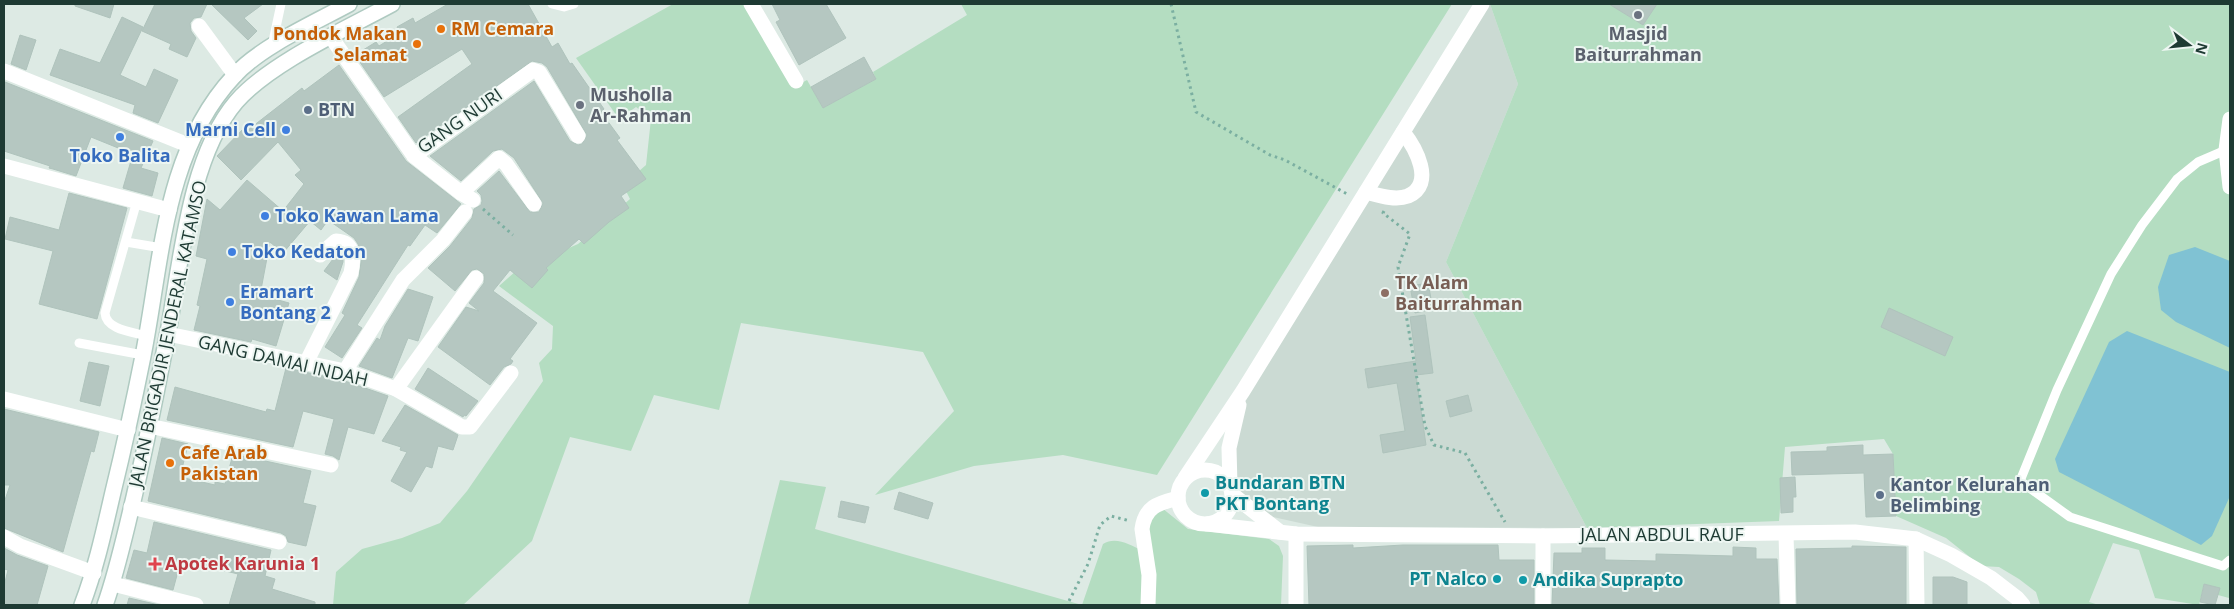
<svg xmlns="http://www.w3.org/2000/svg" width="2234" height="609" font-family="'Open Sans',sans-serif">
<style>
.built{fill:#cbdad3}
.green{fill:#b4ddc1}
.water{fill:#80c2d3}
.building{fill:#b5c7c1;stroke:#afc3bc}
.lines{fill:none;stroke-linecap:round;stroke-linejoin:round}
.secondary-casing{stroke:#afcac1;stroke-width:18}
.path{stroke:#7bafa1;stroke-width:3;stroke-dasharray:2.5 4;stroke-linecap:butt}
.lane{stroke:#fff;stroke-width:9}
.street{stroke:#fff;stroke-width:15}
.secondary{stroke:#fff;stroke-width:15}
.worship-dot{fill:#6b7280;stroke:#edf6f2;stroke-width:2}
.food-dot{fill:#e8710a;stroke:#edf6f2;stroke-width:2}
.service-dot{fill:#5c6f8a;stroke:#edf6f2;stroke-width:2}
.shop-dot{fill:#3f7fe0;stroke:#edf6f2;stroke-width:2}
.education-dot{fill:#8d6e63;stroke:#edf6f2;stroke-width:2}
.culture-dot{fill:#0f9aa8;stroke:#edf6f2;stroke-width:2}
.health-dot{fill:#e0444e;stroke:#edf6f2;stroke-width:2}
.labels{text-anchor:middle;stroke-width:4;stroke-linejoin:round;paint-order:stroke}
.food-label{font-size:18px;font-weight:bold;fill:#c56008;stroke:#edf6f2;text-anchor:start}
.worship-label{font-size:18px;font-weight:bold;fill:#5b616d;stroke:#edf6f2}
.service-label{font-size:18px;font-weight:bold;fill:#4e5e75;stroke:#edf6f2;text-anchor:start}
.street-label{font-size:18px;fill:#1e3a33;stroke:#edf6f2}
.shop-label{font-size:18px;font-weight:bold;fill:#366cbe;stroke:#edf6f2;text-anchor:start}
.education-label{font-size:18px;font-weight:bold;fill:#785e54;stroke:#edf6f2;text-anchor:start}
.culture-label{font-size:18px;font-weight:bold;fill:#0d838f;stroke:#edf6f2;text-anchor:start}
.health-label{font-size:18px;font-weight:bold;fill:#be3a42;stroke:#edf6f2;text-anchor:start}
</style>
<rect width="100%" height="100%" fill="#ddeae4"/>
<polygon class="built" points="1486,4 1490,4 1518,84 1446,262 1587,528 1318,527 1273,517 1240,491 1228,469 1245,400"/>
<g class="green">
<polygon points="673,4 745,4 794,87 807,80 823,108 876,79 873,72 967,15 961,4 1452,4 1157,475 1063,455 974,466 875,495 954,411 923,352 741,323 719,410 654,395 631,451 570,437 532,541 463,605 333,605 336,572 362,549 402,538 440,523 467,491 543,381 539,363 552,349 553,326 499,286 516,271 578,244 630,199 623,185 646,165 651,119 636,107 619,119 576,58"/>
<polygon points="1490,4 1609,4 1643,25 1657,4 2230,4 2230,601 2229,598 2218,595 2219,588 2204,584 2199,605 2155,598 2139,550 2113,543 2089,602 2099,605 2040,605 2036,592 2019,579 1999,567 1981,566 1946,538 1896,516 1893,454 1884,439 1785,447 1779,521 1587,528 1446,262 1518,84"/>
<path d="M780,480L826,487L815,529L1082,605L1103,544C1116,536 1130,545 1143,551L1142,529L1157,504L1188,529L1269,539L1279,546L1283,556L1281,605H748Z"/>
</g>
<g class="water">
<polygon points="2195,247 2230,261 2230,348 2176,322 2161,310 2158,287 2169,255"/>
<polygon points="2127,331 2230,372 2230,496 2212,536 2201,545 2059,472 2055,459 2109,342"/>
</g>
<g class="building">
<polygon points="75,4 114,4 110,18 75,6"/>
<polygon points="155,4 207,4 201,17 194,18 190,23 191,31 196,38 187,57 169,49 171,44 142,31"/>
<polygon points="211,4 263,4 244,18 257,31 248,40"/>
<polygon points="448,4 528,4 552,47 558,43 570,64 572,63 604,109 601,112 620,138 617,140 646,179 621,196 629,208 609,222 584,244 579,239 546,268 548,270 532,288 510,270 493,291 537,323 510,359 513,361 511,364 504,367 490,385 438,347 466,307 479,311 469,303 484,283 484,274 477,269 472,270 455,291 428,268 450,246 472,218 474,209 481,205 482,201 481,195 477,191 499,171 530,212 539,212 543,203 514,158 502,149 493,151 461,181 430,156 534,81 570,141 578,145 582,144 587,135 547,67 542,63 532,61 416,143 398,117 472,64 462,49 384,97 355,55 376,42 379,46 400,33 397,27 413,18 415,23"/>
<polygon points="772,4 826,4 846,38 799,65 776,22 780,20"/>
<polygon points="1609,4 1657,4 1643,25"/>
<polygon points="122,17 143,27 120,75 146,87 154,69 178,80 158,123 133,113 135,105 50,75 60,49 100,63"/>
<polygon points="20,35 36,40 26,70 11,64"/>
<polygon points="864,57 876,79 823,108 811,87"/>
<polygon points="339,65 406,161 461,204 437,233 425,225 410,246 408,245 357,325 362,328 342,358 325,347 345,315 342,313 359,277 362,255 358,244 354,238 328,220 321,230 310,221 283,253 270,242 260,295 289,303 276,346 252,339 251,342 194,330 200,306 197,305 207,259 196,256 207,199 220,210 247,180 283,211 304,184 295,175 301,170 278,142 241,180 217,156 245,127 248,130 302,88 304,91"/>
<polygon points="5,82 153,141 141,168 158,173 152,196 123,188 133,154 91,137 76,176 53,169 49,168 50,166 4,151"/>
<polygon points="69,193 127,208 97,319 39,304 53,251 5,239 10,217 59,230"/>
<polygon points="339,251 343,255 343,262 337,280 324,271"/>
<polygon points="1428,283 1433,309 1415,313 1410,286"/>
<polygon points="408,289 433,297 418,341 408,338 392,378 359,366 377,338 380,340 385,326"/>
<polygon points="1889,308 1953,337 1945,356 1881,327"/>
<polygon points="1425,315 1433,373 1416,375 1426,445 1383,453 1380,435 1405,431 1397,383 1368,388 1365,369 1416,361 1410,317"/>
<polygon points="89,362 109,366 100,406 80,401"/>
<polygon points="286,368 342,380 388,396 374,434 348,427 339,460 333,456 325,454 334,419 303,411 293,447 167,420 175,387 266,412 267,409 275,411"/>
<polygon points="428,368 478,401 466,416 464,415 463,417 415,389"/>
<polygon points="1468,395 1472,411 1450,417 1446,401"/>
<polygon points="405,405 458,435 453,450 438,446 432,468 426,466 411,492 391,481 407,452 400,450 401,447 382,441"/>
<polygon points="4,409 99,432 94,452 91,451 63,552 4,528 4,503 10,485 4,485"/>
<polygon points="162,438 188,444 180,477 215,485 215,482 225,484 233,454 311,471 303,503 316,506 306,546 288,542 286,536 281,533 148,501"/>
<polygon points="1863,445 1863,455 1893,454 1896,516 1866,517 1864,473 1792,475 1791,452 1827,451 1827,447"/>
<polygon points="1795,477 1796,497 1793,497 1793,512 1781,513 1780,478"/>
<polygon points="899,492 933,503 928,519 894,509"/>
<polygon points="841,501 869,507 865,523 838,517"/>
<polygon points="154,522 271,550 265,576 275,579 272,589 315,602 315,605 229,605 238,574 181,560 173,590 126,578 134,550 147,553"/>
<polygon points="1353,545 1353,548 1403,545 1498,545 1499,560 1534,560 1534,605 1309,605 1307,546"/>
<polygon points="1852,546 1906,547 1906,605 1797,605 1796,549 1852,548"/>
<polygon points="1733,547 1756,548 1756,559 1777,559 1779,605 1552,605 1554,553 1582,553 1582,548 1605,548 1605,560 1656,561 1656,554 1733,556"/>
<polygon points="4,548 17,555 48,566 37,605 4,605 4,586 8,570 4,569"/>
<polygon points="1933,577 1953,577 1967,582 1967,605 1933,605"/>
<polygon points="2204,584 2220,588 2215,605 2200,602"/>
<polygon points="129,598 159,605 127,605"/>
</g>
<g class="lines">
<g class="secondary-casing">
<g id="secondary">
<path d="M82,605C96,568 104,531 113,492C124,447 134,401 143,356C162,260 164,151 234,76C260,47 314,23 349,4"/>
<path d="M105,605C115,577 122,547 129,518C144,457 156,394 168,332C181,263 189,157 236,102C270,63 346,29 392,4"/>
</g>
</g>
<g class="path">
<polyline points="1171,4 1196,112 1270,155 1285,160 1349,195"/>
<polyline points="483,209 513,235"/>
<polyline points="1384,211 1383,213 1410,234 1398,267 1425,426 1434,445 1465,453 1505,522"/>
<polyline points="1069,601 1088,564 1100,525 1111,516 1130,521"/>
</g>
<g class="lane">
<polyline points="552,4 564,7 574,4"/>
<polyline points="272,46 281,4"/>
<polyline points="2226,150 2198,162 2177,179 2142,225 2111,274 2057,390 2020,481 2070,517 2223,566 2230,560"/>
<path d="M137,201L105,313C106,330 133,332 147,336"/>
<polyline points="126,242 162,248"/>
<polyline points="79,343 143,355"/>
</g>
<g class="street">
<polyline points="751,4 796,81"/>
<polyline points="199,26 235,75"/>
<polyline points="331,37 414,156 533,70 539,72 578,136"/>
<polyline points="4,71 188,145"/>
<polyline points="2230,119 2226,150 2230,187"/>
<polyline points="414,156 461,193 473,200"/>
<polyline points="4,166 169,210"/>
<path d="M1366,192C1378,195 1395,201 1408,196C1436,184 1415,147 1403,132"/>
<polyline points="461,193 499,158 506,164 534,204"/>
<polyline points="168,334 345,371 396,389 462,427 470,427 511,373"/>
<path d="M306,363L351,273C354,259 355,242 336,241L320,255"/>
<polyline points="345,371 403,280 443,240 465,212"/>
<polyline points="396,389 476,278"/>
<polyline points="4,399 128,430"/>
<polyline points="149,426 331,465"/>
<circle cx="1205" cy="497" r="27"/>
<polyline points="1185,478 1243,391 1482,4"/>
<polyline points="1230,485 1229,448 1239,405"/>
<polyline points="1233,495 1280,532"/>
<polyline points="131,507 279,542"/>
<polyline points="1207,524 1296,534 1543,536 1855,532 1916,539 1951,555 1991,578 2017,598 2023,605"/>
<polyline points="1296,534 1296,605"/>
<polyline points="1786,534 1788,605"/>
<polyline points="4,537 20,546 94,573"/>
<polyline points="1916,539 1917,605"/>
<polyline points="113,584 196,605"/>
<path d="M1148,605L1149,575L1142,529C1145,506 1159,503 1178,498"/>
<polyline points="1543,605 1543,536"/>
</g>
<use href="#secondary" class="secondary"/>
</g>
<g class="worship-dot">
<circle cx="1638" cy="15" r="5"/>
<circle cx="580" cy="105" r="5"/>
</g>
<g class="food-dot">
<circle cx="441" cy="29" r="5"/>
<circle cx="417" cy="44" r="5"/>
<circle cx="170" cy="463" r="5"/>
</g>
<g class="service-dot">
<circle cx="308" cy="110" r="5"/>
<circle cx="1880" cy="495" r="5"/>
</g>
<g class="shop-dot">
<circle cx="286" cy="130" r="5"/>
<circle cx="120" cy="137" r="5"/>
<circle cx="265" cy="216" r="5"/>
<circle cx="232" cy="252" r="5"/>
<circle cx="230" cy="302" r="5"/>
</g>
<circle class="education-dot" cx="1385" cy="293" r="5"/>
<g class="culture-dot">
<circle cx="1205" cy="493" r="5"/>
<circle cx="1497" cy="579" r="5"/>
<circle cx="1523" cy="580" r="5"/>
</g>
<path class="health-dot" d="M152.5 556.5h5v5h5v5h-5v5h-5v-5h-5v-5h5z"/>
<g class="labels">
<g class="food-label">
<text x="451" y="35">RM Cemara</text>
<text x="407" y="40" text-anchor="end">Pondok Makan<tspan x="407" dy="21">Selamat</tspan></text>
<text x="180" y="459">Cafe Arab<tspan x="180" dy="21">Pakistan</tspan></text>
</g>
<g class="worship-label">
<text x="1638" y="40">Masjid<tspan x="1638" dy="21">Baiturrahman</tspan></text>
<text x="590" y="101" text-anchor="start">Musholla<tspan x="590" dy="21">Ar-Rahman</tspan></text>
</g>
<g class="service-label">
<text x="318" y="116">BTN</text>
<text x="1890" y="491">Kantor Kelurahan<tspan x="1890" dy="21">Belimbing</tspan></text>
</g>
<g class="street-label">
<text transform="translate(460 121) rotate(-35)" y="6">GANG NURI</text>
<text transform="translate(168 334) rotate(-78)" y="6">JALAN BRIGADIR JENDERAL KATAMSO</text>
<text transform="translate(283 361) rotate(13)" y="6">GANG DAMAI INDAH</text>
<text x="1662" y="541">JALAN ABDUL RAUF</text>
</g>
<g class="shop-label">
<text x="276" y="136" text-anchor="end">Marni Cell</text>
<text x="120" y="162" text-anchor="middle">Toko Balita</text>
<text x="275" y="222">Toko Kawan Lama</text>
<text x="242" y="258">Toko Kedaton</text>
<text x="240" y="298">Eramart<tspan x="240" dy="21">Bontang 2</tspan></text>
</g>
<g class="education-label">
<text x="1395" y="289">TK Alam<tspan x="1395" dy="21">Baiturrahman</tspan></text>
</g>
<g class="culture-label">
<text x="1215" y="489">Bundaran BTN<tspan x="1215" dy="21">PKT Bontang</tspan></text>
<text x="1487" y="585" text-anchor="end">PT Nalco</text>
<text x="1533" y="586">Andika Suprapto</text>
</g>
<g class="health-label">
<text x="165" y="570">Apotek Karunia 1</text>
</g>
</g>
<rect width="2234" height="609" fill="none" stroke="#1e3a33" stroke-width="10"/>
<g transform="translate(2189 45) rotate(106)" stroke="#edf6f2" stroke-width="4" paint-order="stroke">
<path d="M0-4L9 19L0 12L-9 19Z" fill="#1e3a33"/>
<text y="-8" font-size="14" font-weight="bold" text-anchor="middle" fill="#1e3a33">N</text>
</g>
</svg>
